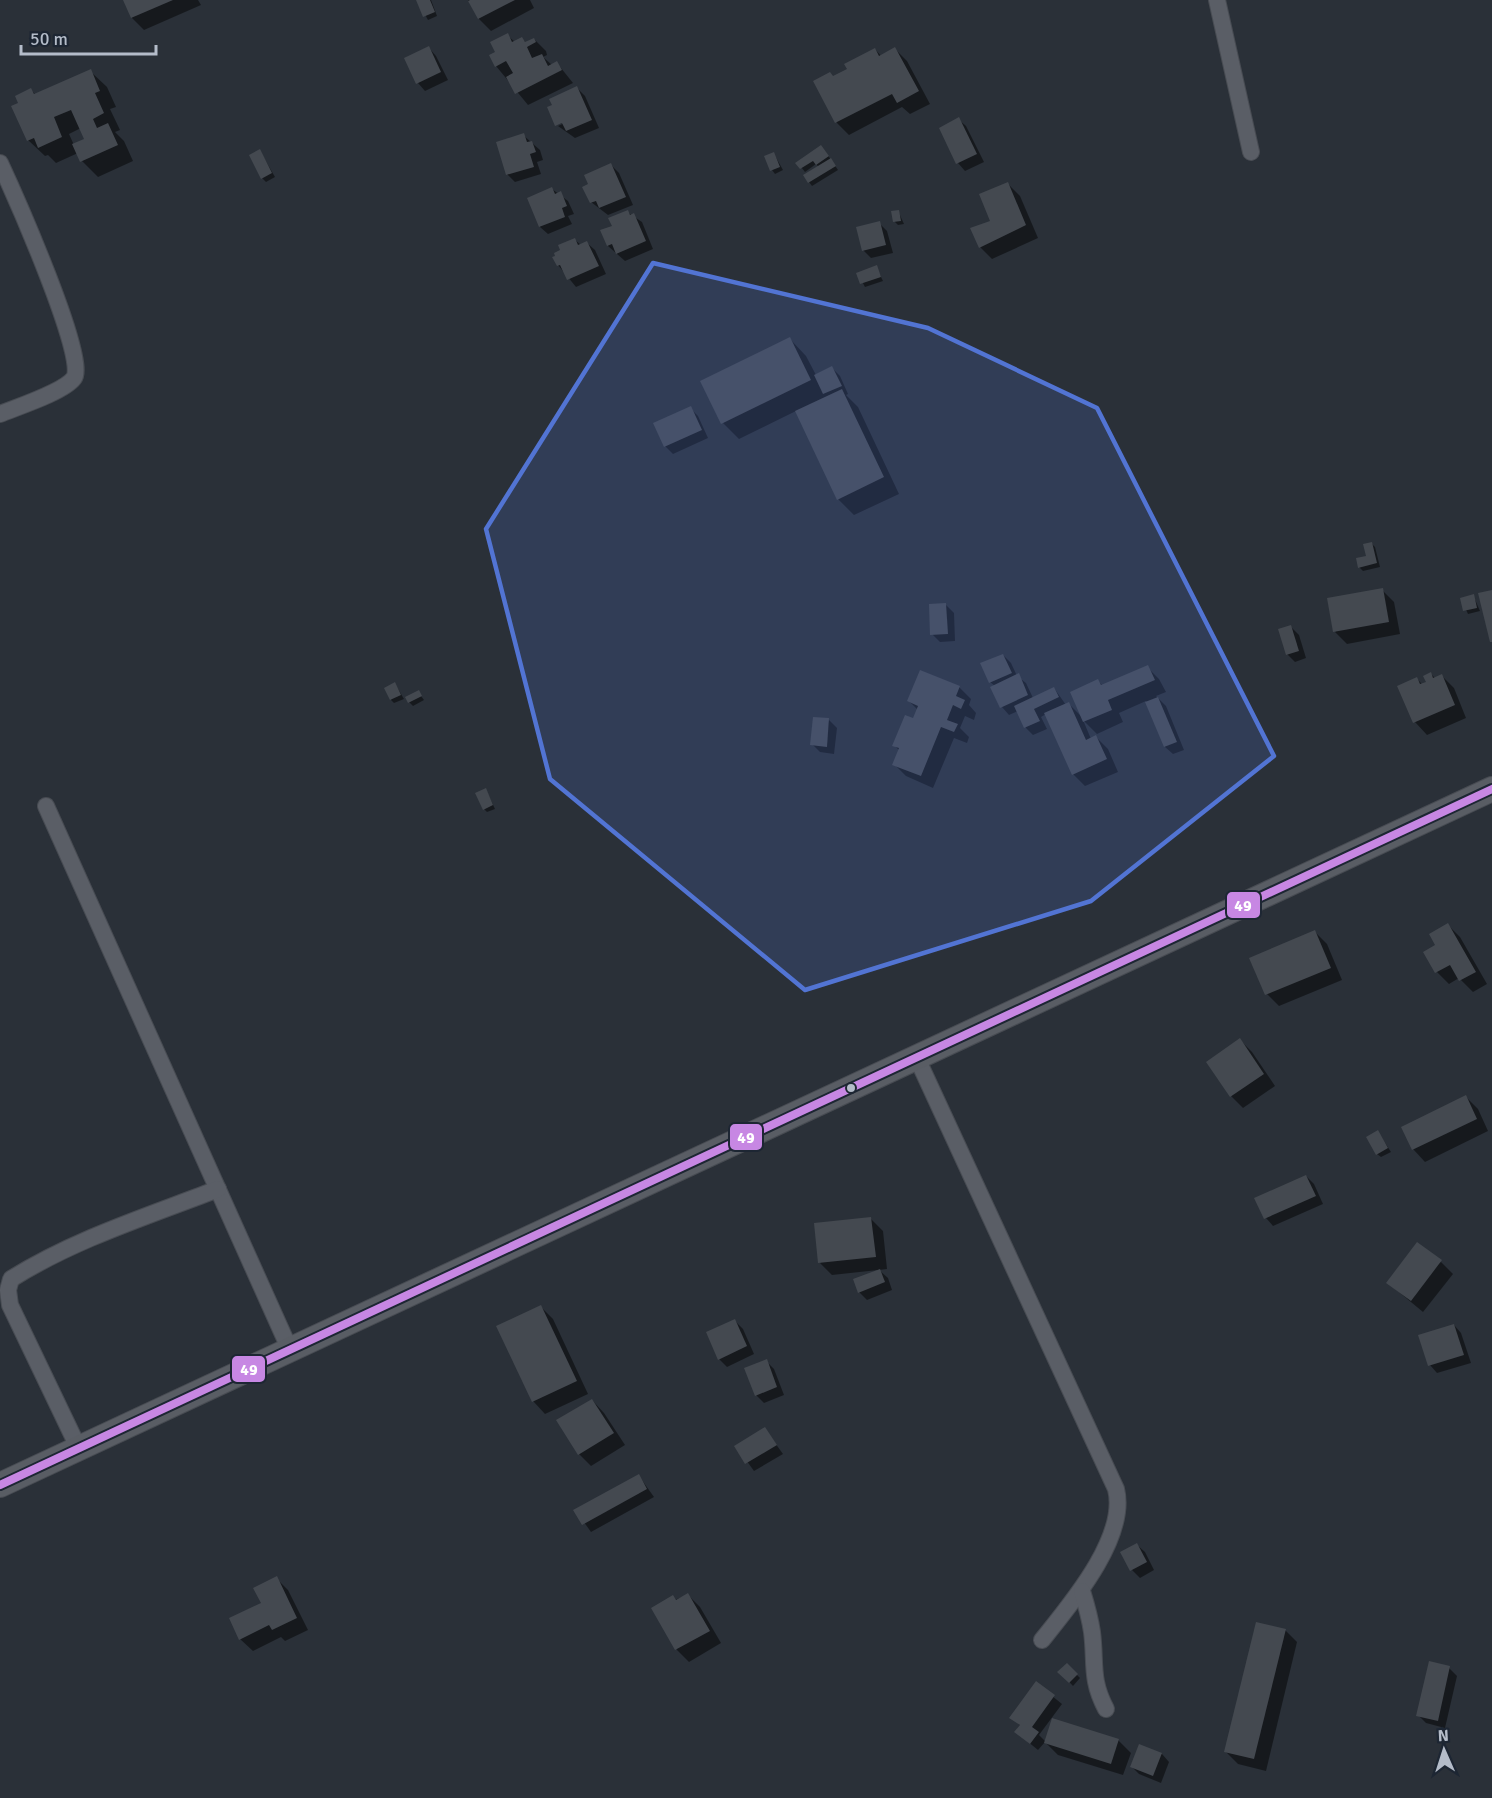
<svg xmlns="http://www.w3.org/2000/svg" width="1492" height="1798" font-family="Signika,sans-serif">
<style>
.shadow{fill:#0007;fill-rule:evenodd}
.building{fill:#444950}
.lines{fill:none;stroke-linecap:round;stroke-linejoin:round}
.street-casing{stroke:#484c53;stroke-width:18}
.secondary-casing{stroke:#484c53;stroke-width:26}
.street{stroke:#5a5e66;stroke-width:16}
.secondary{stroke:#595d64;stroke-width:24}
.bus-1-casing{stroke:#1d2633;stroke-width:12}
.bus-1{stroke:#c787e3;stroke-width:8}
.marked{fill:#5274d3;fill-opacity:0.2;stroke:#5274d3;stroke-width:4.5;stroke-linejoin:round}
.bus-dot{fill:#b4bcc9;stroke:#1d2633;stroke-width:2}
.line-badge{stroke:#1d2633;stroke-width:2}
.badge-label{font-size:16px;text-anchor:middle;font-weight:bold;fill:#fff}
</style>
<rect width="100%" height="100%" fill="#2a3038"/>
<g class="shadow">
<polygon points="124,0 198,0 201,5 144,30 132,18"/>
<polygon points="417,0 431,0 437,16 428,20"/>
<polygon points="468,0 530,0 534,8 491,31 479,19"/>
<polygon points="507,35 515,42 522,39 526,43 534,39 546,51 547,55 543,57 552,65 557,63 573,83 528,105 496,66 497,53"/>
<polygon points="429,48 436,56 448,80 425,91 418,83"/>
<polygon points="875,49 881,56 895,49 907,61 930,104 910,114 902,107 849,135 837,123 815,82 834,77 849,69"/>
<path d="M90,71L107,87L116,107L110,109L120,130L115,132L124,141L133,161L98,177L82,161L78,153L56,163L48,155L45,156L28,140L20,103L31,90L36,95ZM81,128L86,139L74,145L69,134Z"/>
<polygon points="577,88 585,96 599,128 575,138 558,126 569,121 556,125 554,106"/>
<polygon points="958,119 966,126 984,162 965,171 958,163 941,129"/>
<polygon points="523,135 540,150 543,160 537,162 541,174 515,182 507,174"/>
<polygon points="260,151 275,177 266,182 262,178"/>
<polygon points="825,151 838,170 812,186 809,182 819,167 816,164 805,172 798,163"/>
<polygon points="774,154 783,170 775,174 772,170"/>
<polygon points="611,165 619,173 633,205 608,215 591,202 589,185"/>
<polygon points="1008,184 1020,196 1038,238 992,259 980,247"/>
<polygon points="552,189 568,201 574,214 568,216 572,224 548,234 540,227 529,199"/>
<polygon points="898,211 904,224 898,225 895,222"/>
<polygon points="627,212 642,222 653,249 625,261 608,246 613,227"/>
<polygon points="879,223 887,231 893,253 871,258 863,250"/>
<polygon points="575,240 581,245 587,243 595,250 606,274 576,287 558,265"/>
<polygon points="876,267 883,281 865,287 858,274"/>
<polygon points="790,339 806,356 816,375 832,368 840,376 848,394 846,395 858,407 899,494 854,515 838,499 796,411 739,439 723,423"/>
<polygon points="690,408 698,416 708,438 673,454 665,446"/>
<polygon points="1372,544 1375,547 1380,567 1363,571 1359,567 1367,557"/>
<polygon points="1382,590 1394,602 1400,634 1347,644 1335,632"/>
<polygon points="1473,595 1480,611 1468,614 1461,599"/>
<polygon points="946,605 954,613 955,641 940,642 932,634"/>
<polygon points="1291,627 1299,635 1306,658 1295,662 1287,654"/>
<polygon points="1003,655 1011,663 1017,676 1026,683 1033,698 1054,688 1066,705 1069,704 1082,717 1098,681 1103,686 1147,667 1159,679 1166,692 1156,696 1166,706 1184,750 1173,754 1165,747 1146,701 1119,713 1123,722 1097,734 1083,720 1091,739 1096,737 1108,749 1118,772 1085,786 1073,774 1046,714 1041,717 1047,729 1033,735 1026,728 1018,711 1009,715 1002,707 995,686 990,682"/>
<polygon points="1431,674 1436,679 1442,676 1454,688 1466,718 1427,735 1415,722 1399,687 1417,679 1423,685 1428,683"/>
<polygon points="395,684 404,699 394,703 391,700"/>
<polygon points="959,687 971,699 969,705 976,713 974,720 965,716 960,728 969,737 967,743 954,738 933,788 906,776 894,764 900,751 894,745 914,720 918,710 909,701"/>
<polygon points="418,692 424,700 413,706 409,702"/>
<polygon points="829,720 837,728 834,754 820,752 812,744"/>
<polygon points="486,790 495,809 487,812 484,809"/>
<polygon points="1448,925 1460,937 1487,984 1473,992 1459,978 1449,984 1437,972 1425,952 1437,945"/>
<polygon points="1315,932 1327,944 1342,980 1279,1006 1267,994"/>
<polygon points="1240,1040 1252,1052 1275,1086 1243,1108 1231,1096 1208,1062"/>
<polygon points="1466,1097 1478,1109 1488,1131 1425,1162 1413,1149 1403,1128"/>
<polygon points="1378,1132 1391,1152 1381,1157 1377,1154"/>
<polygon points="1306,1176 1314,1184 1323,1204 1273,1226 1266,1218 1256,1199"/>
<polygon points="871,1219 883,1231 887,1269 879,1270 888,1278 892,1290 867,1300 859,1292 878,1270 832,1275 820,1263"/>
<polygon points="1441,1262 1453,1274 1423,1312 1388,1283"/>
<polygon points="541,1307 553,1319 588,1394 545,1414 533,1401 498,1327"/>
<polygon points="735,1321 743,1329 754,1354 727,1367 719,1359"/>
<polygon points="1454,1325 1461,1333 1471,1363 1437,1373 1430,1365"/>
<polygon points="766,1361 774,1369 784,1395 764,1403 756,1395"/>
<polygon points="592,1400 604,1413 625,1445 591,1466 579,1454"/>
<polygon points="765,1429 783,1454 754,1471 736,1446"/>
<polygon points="639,1476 654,1497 591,1532 576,1511"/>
<polygon points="1137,1545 1145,1552 1154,1570 1140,1578 1132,1570"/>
<polygon points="276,1578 288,1590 308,1630 285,1641 281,1637 253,1651 240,1639"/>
<polygon points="688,1595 700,1607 721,1643 689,1662 677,1650 653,1608"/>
<polygon points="1285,1630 1297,1642 1266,1771 1238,1764 1226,1752"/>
<polygon points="1067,1665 1080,1678 1073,1686 1060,1672"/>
<polygon points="1449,1668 1457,1676 1445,1728 1426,1723 1418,1715"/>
<polygon points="1036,1683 1062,1704 1039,1735 1046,1742 1118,1740 1131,1753 1123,1775 1058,1755 1045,1742 1038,1750 1016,1732 1021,1726 1011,1717"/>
<polygon points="1140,1746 1162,1754 1169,1762 1161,1783 1139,1774 1131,1766"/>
</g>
<g class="building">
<polygon points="123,0 173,0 131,18"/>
<polygon points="416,0 430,0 435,12 423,17"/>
<polygon points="515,0 478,19 468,1 470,0"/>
<polygon points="508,33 512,42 522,37 525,42 534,38 536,42 527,47 532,58 542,54 548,66 557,61 562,70 515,94 506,77 513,73 506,61 495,67 489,55 495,52 490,42"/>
<polygon points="429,46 441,72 416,84 404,58"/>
<polygon points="895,47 919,91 897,103 892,94 835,123 813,81 830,72 833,76 847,69 844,64 875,48 879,56"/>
<polygon points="91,69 100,91 95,93 104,113 93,119 97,128 108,123 118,145 80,162 72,144 84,139 71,110 54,117 62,137 38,148 34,138 27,141 11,106 18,103 15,96 31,88 34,94"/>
<polygon points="577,86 592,120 566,131 562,123 555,126 547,107 552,105 549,99"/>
<polygon points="959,117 977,154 956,164 939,128"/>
<polygon points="524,133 527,142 532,141 536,152 530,154 534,167 506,175 496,142"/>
<polygon points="821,145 829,156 816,165 813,161 800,169 795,163"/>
<polygon points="260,149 272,173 261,179 249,155"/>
<polygon points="774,152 780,167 770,171 764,156"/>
<polygon points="831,158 836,166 808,183 803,175"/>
<polygon points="611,163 626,197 599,208 596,201 590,203 582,187 588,184 584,175"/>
<polygon points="1008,182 1026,225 979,248 970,228 990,221 979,194"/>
<polygon points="552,187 555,194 561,191 567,206 562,208 565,217 539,227 527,198"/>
<polygon points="628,210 630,215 634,213 646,241 616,254 612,244 607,246 600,230 612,226 608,218"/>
<polygon points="899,210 901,221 893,222 891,211"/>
<polygon points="880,221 886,245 862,251 856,227"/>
<polygon points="575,238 578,245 587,241 599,266 567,280 560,265 557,266 552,257 555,256 554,253 560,250 558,245"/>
<polygon points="877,265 881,277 860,284 856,273"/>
<polygon points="790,337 811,380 721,424 700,381"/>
<polygon points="832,366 842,386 823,394 814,375"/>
<polygon points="842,389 884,477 837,500 795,411"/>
<polygon points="691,406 702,430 664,447 653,423"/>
<polygon points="1372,542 1377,563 1358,568 1356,558 1366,556 1363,544"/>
<polygon points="1383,588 1389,622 1333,632 1327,598"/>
<polygon points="1492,590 1492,642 1490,642 1478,593"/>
<polygon points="1474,594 1477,608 1463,611 1460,598"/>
<polygon points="946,603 948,634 930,635 929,604"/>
<polygon points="1291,625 1299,651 1286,655 1278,629"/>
<polygon points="1003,654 1012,673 989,683 980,663"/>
<polygon points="1148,665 1155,680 1108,700 1112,710 1083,722 1070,692 1098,679 1101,685"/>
<polygon points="920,670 960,686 956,696 965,700 961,709 953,705 947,720 958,724 954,732 941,727 921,776 892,765 899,748 892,746 905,715 913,718 918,706 907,701"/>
<polygon points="1431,672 1433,678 1442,674 1455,705 1413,723 1397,686 1417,677 1420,684 1426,682 1423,676"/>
<polygon points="1019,673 1028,695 1000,708 990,687"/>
<polygon points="395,682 401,695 390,700 384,688"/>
<polygon points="1054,687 1059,697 1034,709 1040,721 1024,728 1014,706"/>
<polygon points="419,690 422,696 408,703 405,697"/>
<polygon points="1158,697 1177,742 1164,747 1145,702"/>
<polygon points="1069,702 1086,740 1096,735 1107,759 1072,775 1044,713"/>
<polygon points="813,717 829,718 827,747 810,745"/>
<polygon points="486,788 493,805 483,810 475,793"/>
<polygon points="1448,923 1476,972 1459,981 1450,965 1435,973 1423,952 1435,945 1429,934"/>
<polygon points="1315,930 1331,968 1265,995 1249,958"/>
<polygon points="1240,1038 1264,1074 1230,1097 1206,1062"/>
<polygon points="1466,1095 1477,1119 1412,1150 1401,1127"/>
<polygon points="1378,1130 1388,1148 1376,1155 1366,1137"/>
<polygon points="1306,1175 1316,1196 1264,1219 1254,1198"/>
<polygon points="871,1217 876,1257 818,1263 814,1223"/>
<polygon points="1417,1242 1442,1260 1411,1301 1386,1283"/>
<polygon points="880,1269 885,1282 858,1293 853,1279"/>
<polygon points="541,1305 577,1381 532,1402 496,1326"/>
<polygon points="735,1319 747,1346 718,1360 706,1332"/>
<polygon points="1454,1324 1464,1355 1428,1366 1418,1335"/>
<polygon points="767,1359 777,1387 755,1396 744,1368"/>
<polygon points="592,1399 614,1433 578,1455 556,1420"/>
<polygon points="765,1427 777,1445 745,1464 734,1446"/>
<polygon points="639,1474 647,1489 582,1525 573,1510"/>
<polygon points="1137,1543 1147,1562 1130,1571 1120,1552"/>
<polygon points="277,1576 297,1618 272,1630 269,1625 239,1640 229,1618 261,1603 253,1588"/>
<polygon points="688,1593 710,1631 675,1650 651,1608 673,1595 676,1600"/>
<polygon points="1256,1622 1286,1629 1254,1759 1224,1752"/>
<polygon points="1429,1661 1450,1666 1438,1721 1416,1716"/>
<polygon points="1067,1663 1078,1674 1069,1683 1057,1672"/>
<polygon points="1036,1681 1055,1695 1032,1727 1039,1732 1030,1744 1014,1732 1020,1725 1009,1718"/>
<polygon points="1052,1718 1119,1739 1111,1764 1044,1743"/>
<polygon points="1139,1744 1162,1753 1153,1776 1130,1767"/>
</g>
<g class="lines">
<g class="street-casing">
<g id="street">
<polyline points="1217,0 1251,152"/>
<path d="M0,163C13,191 88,359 74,378C64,392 17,407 0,414"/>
<polyline points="46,806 290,1350"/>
<path d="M916,1056L1116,1489C1128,1537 1071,1604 1042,1640"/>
<path d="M78,1447L10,1305L8,1290L11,1279C75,1239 148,1216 218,1189"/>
<path d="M1082,1591C1086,1604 1090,1618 1092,1632C1096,1663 1090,1679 1106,1709"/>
</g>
</g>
<g class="secondary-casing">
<polyline id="secondary" points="0,1485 1492,789"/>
</g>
<use href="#street" class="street"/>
<use href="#secondary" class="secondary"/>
<g class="bus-1-casing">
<polyline id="bus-1" points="0,1485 1492,789"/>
</g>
<use href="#bus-1" class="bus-1"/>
</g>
<path class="marked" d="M653,263L928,328L1097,408L1274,756L1091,901L805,990L550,779L486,529Z"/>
<circle class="bus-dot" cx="851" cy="1088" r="5"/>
<g class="line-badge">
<rect x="1226" y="891" width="35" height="28" rx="6" fill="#c787e3"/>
<rect x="729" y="1123" width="34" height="28" rx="6" fill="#c787e3"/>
<rect x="231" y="1355" width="35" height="28" rx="6" fill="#c787e3"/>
</g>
<g class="badge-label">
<text x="1243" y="911">49</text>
<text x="746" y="1143">49</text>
<text x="249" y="1375">49</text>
</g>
<g transform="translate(1444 1750) rotate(357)" stroke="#1d2633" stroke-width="4.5" paint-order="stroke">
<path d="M0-4.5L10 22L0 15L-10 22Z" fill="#b4bcc9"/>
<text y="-9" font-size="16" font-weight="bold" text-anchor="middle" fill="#b4bcc9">N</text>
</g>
<path d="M21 45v9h135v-9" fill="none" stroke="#b4bcc9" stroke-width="3"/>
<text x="30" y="45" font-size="18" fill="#b4bcc9" stroke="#1d2633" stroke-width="4.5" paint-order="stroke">50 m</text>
</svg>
